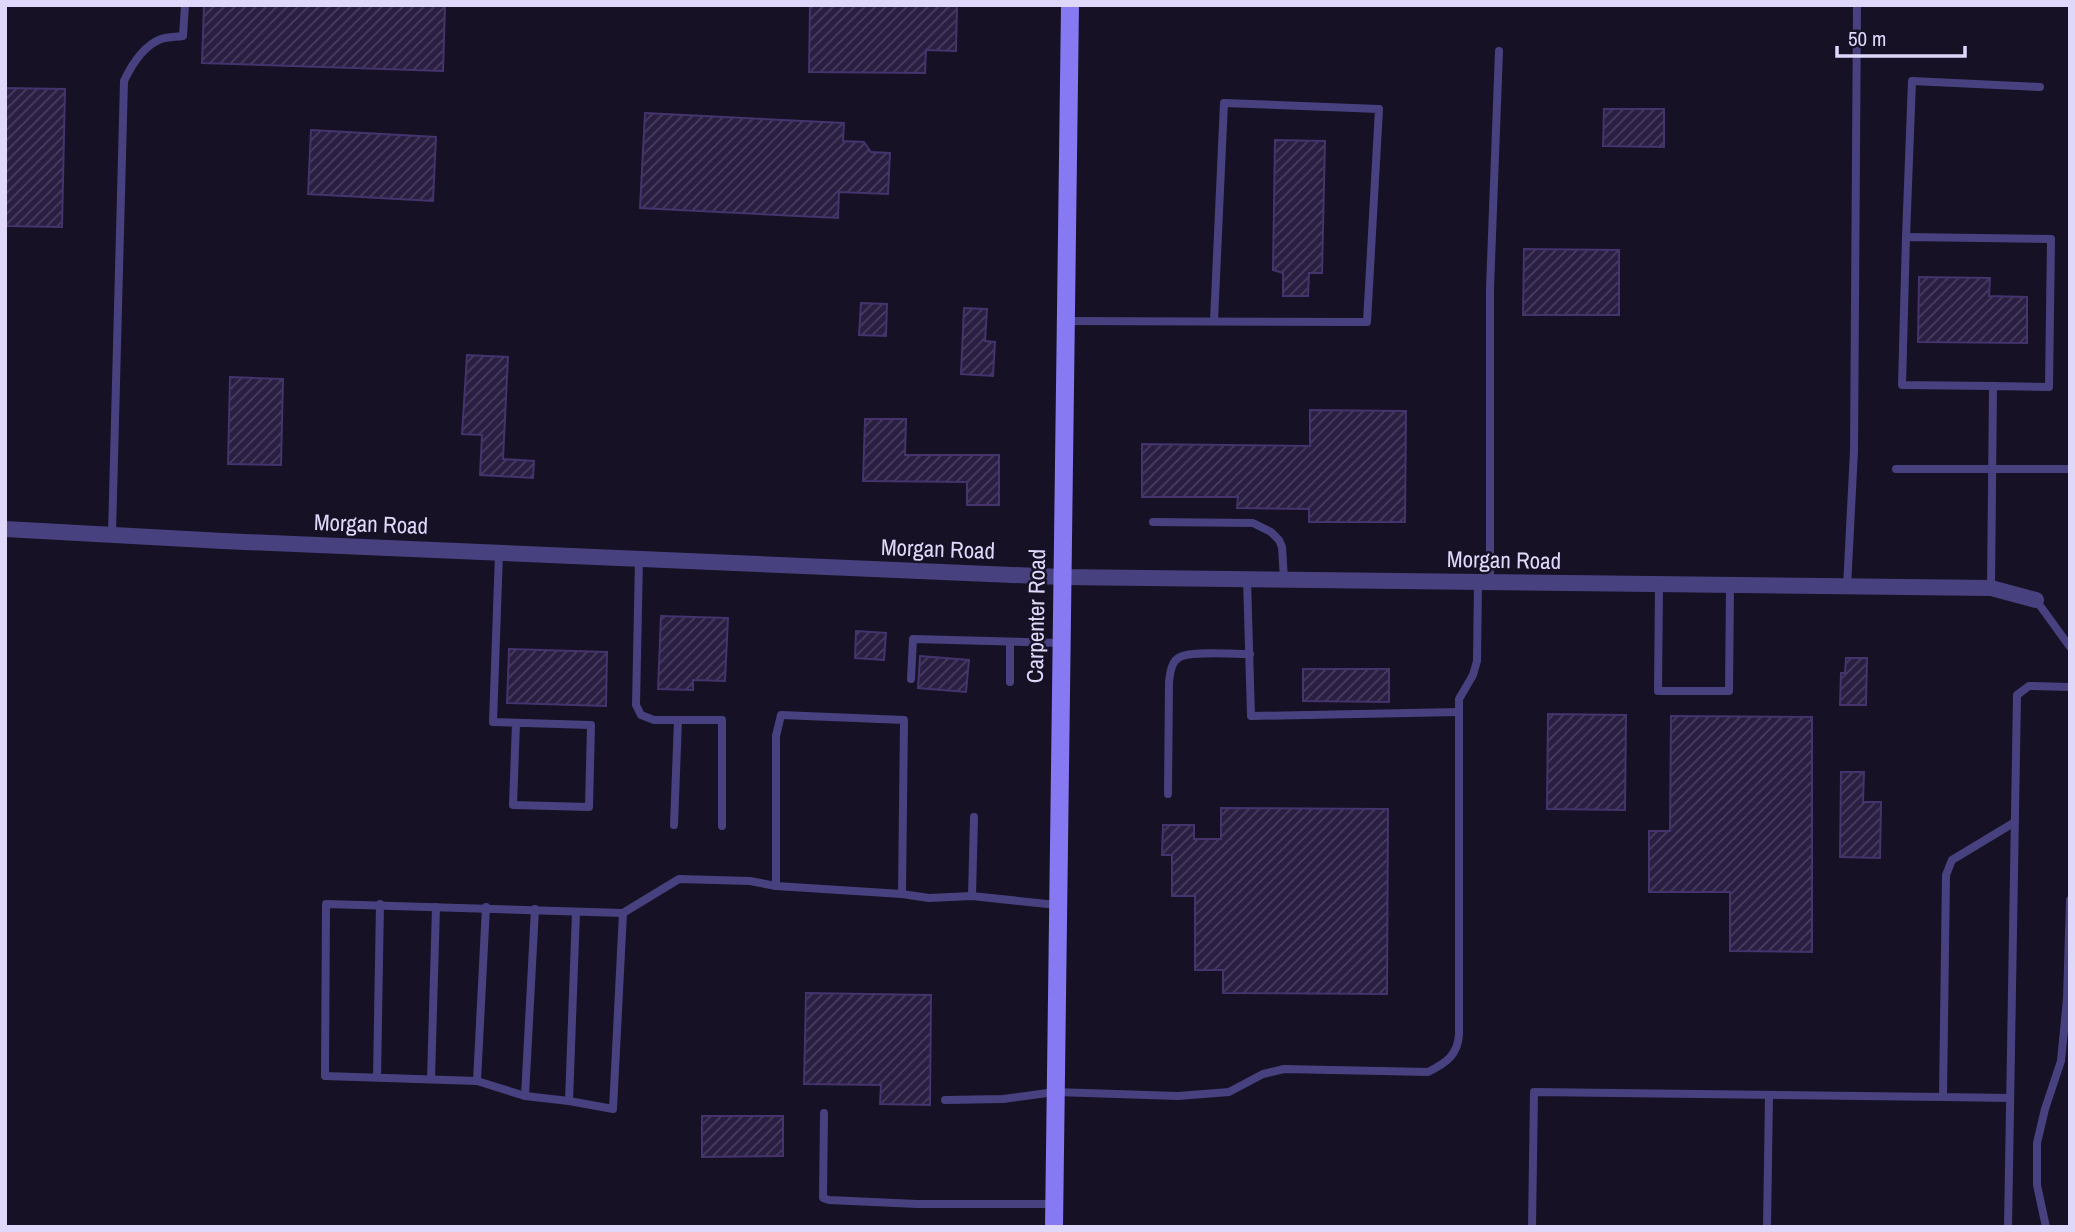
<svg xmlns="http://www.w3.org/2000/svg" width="2075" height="1232" font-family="'Archivo Narrow',sans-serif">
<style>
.building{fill:url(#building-hatch);stroke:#44336d;stroke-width:2}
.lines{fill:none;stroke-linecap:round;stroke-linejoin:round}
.service{stroke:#48417f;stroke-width:8}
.minor{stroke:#48417f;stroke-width:16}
.secondary{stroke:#8679f2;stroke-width:18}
.labels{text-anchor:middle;stroke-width:5;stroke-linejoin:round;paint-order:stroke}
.street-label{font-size:23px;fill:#dfd8fb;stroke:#161124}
</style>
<defs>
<pattern id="building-hatch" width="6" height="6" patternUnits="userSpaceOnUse" patternTransform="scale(1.75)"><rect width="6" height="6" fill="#2a1f43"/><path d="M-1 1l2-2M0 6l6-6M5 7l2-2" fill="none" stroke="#483f5f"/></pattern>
</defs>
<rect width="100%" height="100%" fill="#161124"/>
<g class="building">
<polygon points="204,5 445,5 443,71 202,63"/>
<polygon points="810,5 957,5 956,51 926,50 925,73 809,72"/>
<polygon points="5,88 65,89 62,227 5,226"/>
<polygon points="1604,109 1664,109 1664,147 1603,146"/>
<polygon points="645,113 844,123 843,141 864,142 871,152 890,153 888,194 839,192 838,218 640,208"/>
<polygon points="311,130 436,137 433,201 308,194"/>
<polygon points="1275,140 1325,141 1322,273 1309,273 1308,296 1283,296 1283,273 1273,270"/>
<polygon points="1524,249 1619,250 1619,315 1523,315"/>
<polygon points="1919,277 1990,278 1989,296 2027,297 2027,343 1918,342"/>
<polygon points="861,303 887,304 886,336 859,335"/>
<polygon points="964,308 987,309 985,341 995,342 993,376 961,374"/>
<polygon points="467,355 508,357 503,459 534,461 533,478 480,475 482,435 462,434"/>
<polygon points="230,377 283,379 281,465 228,464"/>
<polygon points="1310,410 1406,411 1405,522 1309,522 1309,509 1237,508 1238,497 1142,497 1142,444 1310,446"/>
<polygon points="865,419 906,419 905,455 999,455 999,505 967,505 967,482 863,481"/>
<polygon points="661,616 728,618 725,681 693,680 693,690 658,689"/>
<polygon points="856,631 886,633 884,660 855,658"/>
<polygon points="509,649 607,652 606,706 507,703"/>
<polygon points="920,656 969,660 966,692 918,688"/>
<polygon points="1846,658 1867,658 1866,705 1840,705 1841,673 1845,673"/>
<polygon points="1303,669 1389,669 1389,702 1303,701"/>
<polygon points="1548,714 1626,715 1625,810 1547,809"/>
<polygon points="1671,716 1812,717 1812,952 1730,951 1730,892 1649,892 1649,831 1670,831"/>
<polygon points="1841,772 1864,772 1863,802 1881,802 1880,858 1840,857"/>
<polygon points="1221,808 1388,809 1387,994 1223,993 1223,970 1195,970 1195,896 1172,896 1172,855 1162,855 1163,825 1194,825 1194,839 1221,839"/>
<polygon points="806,993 931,995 930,1105 880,1104 881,1085 804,1084"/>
<polygon points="702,1116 783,1116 783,1156 702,1157"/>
</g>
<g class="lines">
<g class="service">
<polyline points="1906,237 1912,81 2040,87"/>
<polyline points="1065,321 1367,322 1379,109 1224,103 1214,321"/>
<polyline points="1896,469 2070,469"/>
<polyline points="1153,522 1253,523 1271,532 1279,540 1282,547 1284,579"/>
<path d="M112,534L124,81C132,64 143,46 161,39C167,37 176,37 183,36L185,5"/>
<polyline points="499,553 493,722 591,725 589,807 513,805 516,723"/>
<polyline points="639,559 636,705 641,715 654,720 722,720 722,826"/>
<polyline points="1247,579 1251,716 1459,712"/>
<polyline points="1490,582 1490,288 1499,51"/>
<polyline points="1659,585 1658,691 1729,691 1730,586"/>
<polyline points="1847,587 1854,451 1857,5"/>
<polyline points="1991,588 1993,386 2049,387 2051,239 1906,237 1902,385 1993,386"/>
<polyline points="2036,600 2070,647"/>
<polyline points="1010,642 1010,682"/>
<polyline points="911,679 913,639 1061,643"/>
<path d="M1168,794L1169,682C1170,674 1171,661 1180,657C1192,651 1234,654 1250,654"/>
<polyline points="674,825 678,720"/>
<polyline points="776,886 776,736 781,715 904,720 902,894"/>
<polyline points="972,896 974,817"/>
<polyline points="535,909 525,1096 477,1081 325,1076 326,904 623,913 679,879 750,881 776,886 902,894 929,898 972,896 1057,905"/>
<polyline points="377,1077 380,904"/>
<polyline points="431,1079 436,907"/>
<polyline points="477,1081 486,907"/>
<polyline points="525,1096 569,1101 613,1109 623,913"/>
<polyline points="2010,1098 1943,1097 1946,875 1952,860 2015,822"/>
<path d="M945,1100L1003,1099L1055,1092L1178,1096L1229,1092L1263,1074L1284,1069L1428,1072C1446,1063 1458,1055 1459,1034V699L1473,675L1477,661L1478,582"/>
<polyline points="569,1101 576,912"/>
<polyline points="824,1113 823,1198 829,1200 917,1204 1054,1204"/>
<polyline points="1532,1227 1534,1092 1943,1097"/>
<polyline points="1767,1227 1769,1095"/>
<polyline points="2008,1227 2017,695 2029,686 2070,687"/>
<polyline points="2046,1227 2037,1185 2037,1143 2045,1109 2061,1061 2067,999 2070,900"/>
</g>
<polyline class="minor" points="5,529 223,541 1061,577 1991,588 2036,600"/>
<polyline class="secondary" points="1054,1227 1070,5"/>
</g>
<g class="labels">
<g class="street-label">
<text transform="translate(371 524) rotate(2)" y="8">Morgan Road</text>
<text transform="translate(938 549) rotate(2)" y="8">Morgan Road</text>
<text transform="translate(1504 560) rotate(1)" y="8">Morgan Road</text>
<text transform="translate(1036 616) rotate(-89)" y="8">Carpenter Road</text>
</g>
</g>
<rect width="2075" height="1232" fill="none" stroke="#dfd8fb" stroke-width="14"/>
<path d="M1837 46v10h128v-10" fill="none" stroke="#dfd8fb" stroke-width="3.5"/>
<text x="1848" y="46" font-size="21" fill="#dfd8fb" stroke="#161124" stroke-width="5" paint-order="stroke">50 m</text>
</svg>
